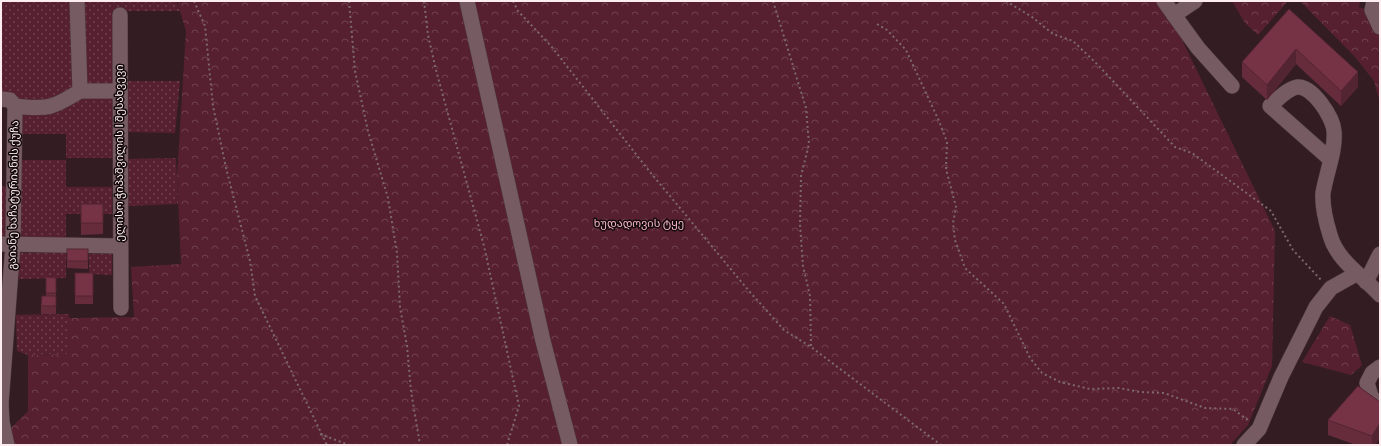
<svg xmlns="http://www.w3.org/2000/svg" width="1381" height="446" font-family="Signika,'Noto Sans Georgian',sans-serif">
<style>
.grass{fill:url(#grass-dots)}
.forest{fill:url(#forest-crowns)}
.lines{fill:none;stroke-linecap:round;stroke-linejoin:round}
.minor-casing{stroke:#4c3a3e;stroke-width:16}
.path{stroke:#7d696d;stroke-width:2;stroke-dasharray:2 3;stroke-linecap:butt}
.minor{stroke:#765c62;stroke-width:15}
.wall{fill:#662c3c}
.shaded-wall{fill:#532431}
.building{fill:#773346;stroke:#532431}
.labels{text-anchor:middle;stroke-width:3;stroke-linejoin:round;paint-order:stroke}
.street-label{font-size:11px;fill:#fdedf0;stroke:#140a0d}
.park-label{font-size:11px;fill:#f6b6c4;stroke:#140a0d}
</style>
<defs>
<pattern id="grass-dots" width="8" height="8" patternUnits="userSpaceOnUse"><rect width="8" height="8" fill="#572030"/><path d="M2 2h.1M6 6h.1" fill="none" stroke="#70414e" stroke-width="1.8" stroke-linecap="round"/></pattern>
<pattern id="forest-crowns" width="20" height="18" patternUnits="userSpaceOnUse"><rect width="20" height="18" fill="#572030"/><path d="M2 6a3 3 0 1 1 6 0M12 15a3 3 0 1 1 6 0" fill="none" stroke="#70414e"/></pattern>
</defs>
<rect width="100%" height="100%" fill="#331d22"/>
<g class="grass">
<polygon points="1,1 176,1 180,11 126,11 126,81 180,81 175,133 126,132 112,158 66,158 66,134 21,134 9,106 1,106"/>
<polygon points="176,158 178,204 128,206 127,159"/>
<polygon points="21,160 66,160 66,187 112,187 112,214 66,214 66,241 21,241"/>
<polygon points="1,186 9,187 9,241 1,241"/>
<polygon points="66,252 66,278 19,279 19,253"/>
<polygon points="89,254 112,254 112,275 89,274"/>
<polygon points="69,314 70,354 28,355 17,351 16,315"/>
</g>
<g class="forest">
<polygon points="177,1 1163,1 1275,231 1272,366 1248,425 1230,445 2,445 2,437 28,411 28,355 69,354 69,318 134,317 131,267 181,264 177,177 186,31"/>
<polygon points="1232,1 1288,1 1258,35 1245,23"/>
<polygon points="1300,1 1360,1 1359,7 1367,10 1380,32 1380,124 1379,99 1374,81 1355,57"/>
<polygon points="1330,316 1350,325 1362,365 1351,375 1302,362"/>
</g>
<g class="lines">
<g class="minor-casing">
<g id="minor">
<polyline points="467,1 543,341 570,445"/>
<polyline points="1164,1 1174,15 1195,1"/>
<polyline points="1374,1 1372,10 1380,27"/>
<polyline points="120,15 121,308"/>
<polyline points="1174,15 1198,48 1232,86"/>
<polyline points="80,91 119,91"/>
<path d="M1,99L10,100L15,106C47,110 53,108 80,91L77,1"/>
<path d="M1331,160L1270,106C1277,100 1287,89 1297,87C1312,85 1333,117 1334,131C1336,150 1326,174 1323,193C1322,207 1326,222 1330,235C1337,261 1363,276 1380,295"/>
<polyline points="1,244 120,246"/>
<polyline points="1366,282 1380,254"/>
<polyline points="1380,367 1372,373 1367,383 1371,396 1380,408"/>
<polyline points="1,404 13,244 15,106"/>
<polyline points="1,404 2,422 7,445"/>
<polyline points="1244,445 1259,429 1281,377 1316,307 1331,288 1356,274"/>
</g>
</g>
<g class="path">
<polyline points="194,1 205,26 213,106 226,168 250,261 255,296 327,445"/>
<polyline points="349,1 355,71 368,131 388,198 397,253 400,307 407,346 411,391 420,445"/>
<polyline points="424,1 428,35 436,70 484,246 519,406 507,445"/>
<polyline points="513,1 518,11 551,46 650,172 749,291 784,330 811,347 941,445"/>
<polyline points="773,1 806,108 809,144 801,176 800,224 803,266 810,296 811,347"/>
<polyline points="1006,1 1032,17 1053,34 1073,41 1097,64 1175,147 1192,153 1271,211 1293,250 1322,281"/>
<polyline points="877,24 887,30 906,50 939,121 947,142 946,169 956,207 953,223 955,240 965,268 1004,304 1030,358 1042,373 1060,382 1090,389 1119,388 1140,392 1164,393 1205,408 1233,409 1249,421"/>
<polyline points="320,434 349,445"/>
</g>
<use href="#minor" class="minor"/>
</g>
<g class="wall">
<polygon points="1289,9 1358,87 1341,106 1296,64 1267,100 1242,77 1242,62"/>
<polygon points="81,204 103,204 103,234 81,235"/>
<polygon points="67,249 88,249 88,269 67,268"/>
<rect x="75" y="273" width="18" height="31"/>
<polygon points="46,277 56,278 56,314 41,314 41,306 46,296"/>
<polygon points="1358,386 1376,445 1356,445 1328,435 1328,420"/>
</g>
<g class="shaded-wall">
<polygon points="1296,49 1296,64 1267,100 1267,85"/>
<polygon points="1358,72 1358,87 1341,106 1341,91"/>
<polygon points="1380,423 1380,437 1376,445 1372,445 1372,436"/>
</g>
<g class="building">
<polygon points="1289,9 1358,72 1341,91 1296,49 1267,85 1242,62"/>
<rect x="81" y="204" width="22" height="19"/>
<rect x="67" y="249" width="21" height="12"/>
<rect x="75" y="273" width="18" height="23"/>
<polygon points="46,277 56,278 56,293 46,293"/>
<polygon points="42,296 56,296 56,306 41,306"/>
<polygon points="1358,386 1380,402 1380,423 1372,436 1328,420"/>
</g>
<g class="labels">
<g class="street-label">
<text transform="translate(119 153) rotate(-90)" y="4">ელისო ჭიპაშვილის I შესახვევი</text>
<text transform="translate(13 195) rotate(-89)" y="4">გაიანე ხაჩატურიანის ქუჩა</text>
</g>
<g class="park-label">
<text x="639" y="227">ხუდადოვის ტყე</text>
</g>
</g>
<rect width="1381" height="446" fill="none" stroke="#fdedf0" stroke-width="4"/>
</svg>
